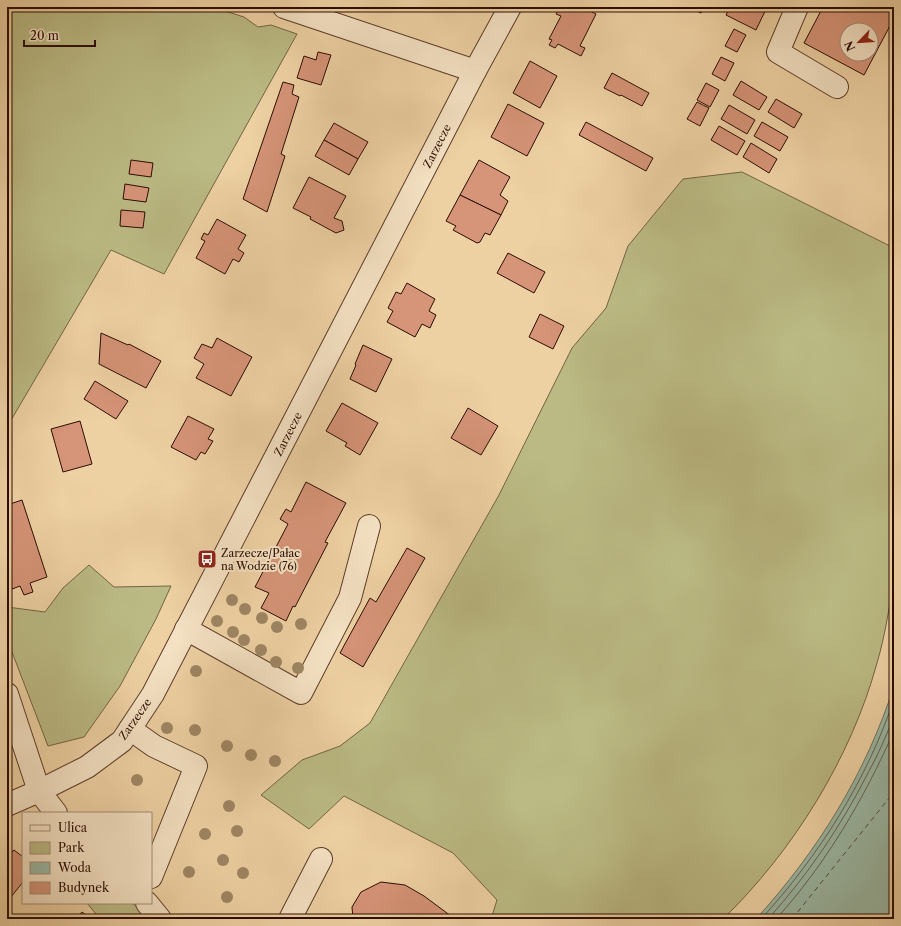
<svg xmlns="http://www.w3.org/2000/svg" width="901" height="926" font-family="'Libre Caslon Text',serif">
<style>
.green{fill:#bbba84;stroke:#736342}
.water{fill:#9ab7a3;stroke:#6e7362}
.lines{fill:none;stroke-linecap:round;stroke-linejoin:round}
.shore{stroke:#626252;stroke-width:1}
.ferry{stroke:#524839;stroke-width:1;stroke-dasharray:5 4;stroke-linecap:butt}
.building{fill:#d69478;stroke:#2b0c00;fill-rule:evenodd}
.minor-casing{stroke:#5c3d29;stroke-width:24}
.minor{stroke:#f4e1c3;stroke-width:22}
.tree{fill:#9e8663}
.labels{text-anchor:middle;stroke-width:4;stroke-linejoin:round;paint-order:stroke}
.street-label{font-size:11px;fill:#2b0c00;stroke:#f4e1c3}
.poi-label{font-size:11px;fill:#2b0c00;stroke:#f4e1c3;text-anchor:start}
</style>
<rect width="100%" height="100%" fill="#eed1a3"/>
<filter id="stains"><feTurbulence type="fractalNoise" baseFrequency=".005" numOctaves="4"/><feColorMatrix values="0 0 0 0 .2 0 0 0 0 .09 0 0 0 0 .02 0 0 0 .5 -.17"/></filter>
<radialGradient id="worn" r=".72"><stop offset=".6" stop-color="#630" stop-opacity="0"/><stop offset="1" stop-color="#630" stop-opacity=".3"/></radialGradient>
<g class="green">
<polygon points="7,7 212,7 244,17 258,27 271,25 297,34 164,274 111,250 7,427"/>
<path d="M742,172L894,248V580C889,608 885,636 877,663C851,758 793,851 723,919H491L497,900L453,853L344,796L309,829L261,795L302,760L340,746L370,723L499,495L572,348L606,308L628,246L683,179Z"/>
<polygon points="89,565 114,587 171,586 156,619 120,686 84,737 48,746 7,639 7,607 45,612 63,588"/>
<polygon points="87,903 131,903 145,910 155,919 100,919"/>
</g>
<path class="water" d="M894,686V919H756C818,851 866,773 894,686Z"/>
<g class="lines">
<g class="shore">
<path d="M761,919C819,856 867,780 894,699"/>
<path d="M768,919C808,875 841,826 868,773C878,755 887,735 894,715"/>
<path d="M776,919C826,864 864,799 894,731"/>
</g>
<polyline class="ferry" points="792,919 894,792"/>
</g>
<g class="building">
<polygon points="560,7 583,7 596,14 580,46 585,48 581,56 558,44 555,48 549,45 552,40 549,39 561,16 556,14"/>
<polygon points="689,7 704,7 701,13"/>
<polygon points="730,7 767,7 756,30 726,15"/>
<path d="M823,7H894V18L864,75L804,43ZM847,30H871V54H847Z"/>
<polygon points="734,29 746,35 737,52 725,46"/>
<polygon points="318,52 331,55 321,85 297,78 304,56 316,60"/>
<polygon points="721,57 734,63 725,81 712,74"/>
<polygon points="530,61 557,76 540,108 513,93"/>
<polygon points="612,73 649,93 642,106 621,95 620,96 604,88"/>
<polygon points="741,81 767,97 759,110 733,95"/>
<polygon points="283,82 294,85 292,94 299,97 281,154 285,156 267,212 243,199"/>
<polygon points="706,83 719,90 710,107 697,100"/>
<polygon points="776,99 802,114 794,128 768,112"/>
<polygon points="697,102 709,108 700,126 687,119"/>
<polygon points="508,104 544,123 527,156 491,137"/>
<polygon points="729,105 755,120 747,134 721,119"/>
<polygon points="586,122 653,158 646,171 579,135"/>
<polygon points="762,122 788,137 780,151 754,136"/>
<polygon points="334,123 368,142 358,159 324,140"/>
<polygon points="719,126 745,141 737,155 711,140"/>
<polygon points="324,140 358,159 349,175 315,156"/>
<polygon points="751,143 777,159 769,173 743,157"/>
<polygon points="131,160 153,163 151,177 129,174"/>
<polygon points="479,160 510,177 500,195 508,201 501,215 460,195"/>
<polygon points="309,177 346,196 334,218 342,221 344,230 336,233 310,219 311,217 293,208"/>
<polygon points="125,184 149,188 146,202 123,199"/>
<polygon points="460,195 501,215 490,235 485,233 480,242 477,243 453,230 456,226 446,221"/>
<polygon points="121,210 145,212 143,228 120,226"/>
<polygon points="217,219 246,235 238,249 244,253 239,262 233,259 225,274 196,258 205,241 201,239 204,233 208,235"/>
<polygon points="508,253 545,272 534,293 497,273"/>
<polygon points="407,283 435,299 429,311 436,315 430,328 422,324 415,337 387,322 393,311 388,308 396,292 401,294"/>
<polygon points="540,314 564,326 553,349 529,337"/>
<polygon points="101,333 128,345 129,344 161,361 146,388 99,364"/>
<polygon points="217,338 252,357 231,396 196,378 204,364 194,358 202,344 212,348"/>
<polygon points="363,345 392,359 376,392 350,379 356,365 355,364"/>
<polygon points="95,381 128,401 116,419 84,399"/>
<polygon points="342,403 378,423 360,455 345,446 347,443 326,431"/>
<polygon points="468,408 498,426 481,455 451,438"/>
<polygon points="188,416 214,429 208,439 213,441 205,454 201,452 196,460 171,447"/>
<polygon points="80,421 92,464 63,472 51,429"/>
<polygon points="306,482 346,503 325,542 328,543 295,607 293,606 286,621 261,608 269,593 255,587 288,524 280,519 286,509 291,512"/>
<polygon points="22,500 47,577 30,583 33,592 24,595 20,586 7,591 7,505"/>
<polygon points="407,548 425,558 363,667 340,653 370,598 376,602"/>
<polygon points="14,850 23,857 23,882 7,902 7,855 9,856"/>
<polygon points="381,882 405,885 424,896 455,919 353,919 352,907 361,892"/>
<polygon points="82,912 91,919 76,919"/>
</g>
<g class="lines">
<g class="minor-casing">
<g id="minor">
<polyline points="284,7 475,71"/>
<polyline points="797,7 778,52 837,87"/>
<polyline points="186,629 301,693 350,598 369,526"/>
<polyline points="7,694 39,791 56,813"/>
<polyline points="130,729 154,746 196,766 151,877"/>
<polyline points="7,805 39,791 87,767 122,741 153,694 475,71 510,7"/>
<polyline points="147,903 160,919"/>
<polyline points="290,919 321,859"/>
</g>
</g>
<use href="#minor" class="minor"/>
</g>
<g class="tree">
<circle cx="232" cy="600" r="6"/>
<circle cx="245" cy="609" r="6"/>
<circle cx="262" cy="618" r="6"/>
<circle cx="217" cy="621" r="6"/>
<circle cx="301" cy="624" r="6"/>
<circle cx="277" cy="627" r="6"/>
<circle cx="233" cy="632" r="6"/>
<circle cx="244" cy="640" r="6"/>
<circle cx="261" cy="650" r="6"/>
<circle cx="276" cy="662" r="6"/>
<circle cx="298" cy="668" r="6"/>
<circle cx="196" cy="671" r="6"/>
<circle cx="167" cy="728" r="6"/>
<circle cx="195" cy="730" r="6"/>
<circle cx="227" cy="746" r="6"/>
<circle cx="251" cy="755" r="6"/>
<circle cx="275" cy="761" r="6"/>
<circle cx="137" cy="780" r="6"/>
<circle cx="229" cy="806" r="6"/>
<circle cx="237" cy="831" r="6"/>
<circle cx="205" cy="834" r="6"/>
<circle cx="223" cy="860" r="6"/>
<circle cx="189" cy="872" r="6"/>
<circle cx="243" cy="873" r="6"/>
<circle cx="227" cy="897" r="6"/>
</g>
<defs>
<g id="bus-square" transform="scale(1)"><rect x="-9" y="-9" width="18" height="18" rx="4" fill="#8f2418" stroke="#f4e1c3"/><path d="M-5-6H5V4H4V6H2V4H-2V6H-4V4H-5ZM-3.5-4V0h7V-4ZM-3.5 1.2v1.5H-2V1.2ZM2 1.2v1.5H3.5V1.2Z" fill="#fff"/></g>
</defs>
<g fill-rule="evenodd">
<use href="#bus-square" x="207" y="559"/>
</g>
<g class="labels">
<g class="street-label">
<text transform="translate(437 146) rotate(-63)" y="4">Zarzecze</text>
<text transform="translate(288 434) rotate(-63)" y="4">Zarzecze</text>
<text transform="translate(135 719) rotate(-55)" y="4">Zarzecze</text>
</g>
<g class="poi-label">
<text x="221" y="557">Zarzecze/Pałac<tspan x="221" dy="13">na Wodzie (76)</tspan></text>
</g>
</g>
<rect width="901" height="926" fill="none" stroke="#eed1a3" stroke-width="24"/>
<rect x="8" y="8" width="885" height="910" fill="none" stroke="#2b0c00" stroke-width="2"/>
<rect x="12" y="12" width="877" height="902" fill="none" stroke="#2b0c00"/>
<rect x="22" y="812" width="130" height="92" fill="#f4e1c3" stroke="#a48c75"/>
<rect x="30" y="825" width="20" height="6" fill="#f4e1c3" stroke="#a48c75"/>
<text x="58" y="832" font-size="12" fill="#2b0c00">Ulica</text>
<rect x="30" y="842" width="20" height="12" fill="#bbba84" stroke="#a48c75"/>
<text x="58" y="852" font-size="12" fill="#2b0c00">Park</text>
<rect x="30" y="862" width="20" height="12" fill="#9ab7a3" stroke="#a48c75"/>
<text x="58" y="872" font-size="12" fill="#2b0c00">Woda</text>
<rect x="30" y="882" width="20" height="12" fill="#d69478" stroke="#a48c75"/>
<text x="58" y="892" font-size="12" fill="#2b0c00">Budynek</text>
<g transform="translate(859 42) rotate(245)"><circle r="19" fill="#f4e1c3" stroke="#a48c75"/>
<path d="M0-3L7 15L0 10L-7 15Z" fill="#8f2418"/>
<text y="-6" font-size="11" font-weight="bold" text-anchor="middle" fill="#2b0c00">N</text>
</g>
<path d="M24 40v6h71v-6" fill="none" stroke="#2b0c00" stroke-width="2"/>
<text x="30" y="40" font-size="12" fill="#2b0c00" stroke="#f4e1c3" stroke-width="3" paint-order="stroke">20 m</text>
<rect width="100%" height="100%" filter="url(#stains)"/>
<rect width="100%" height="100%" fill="url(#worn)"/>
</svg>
